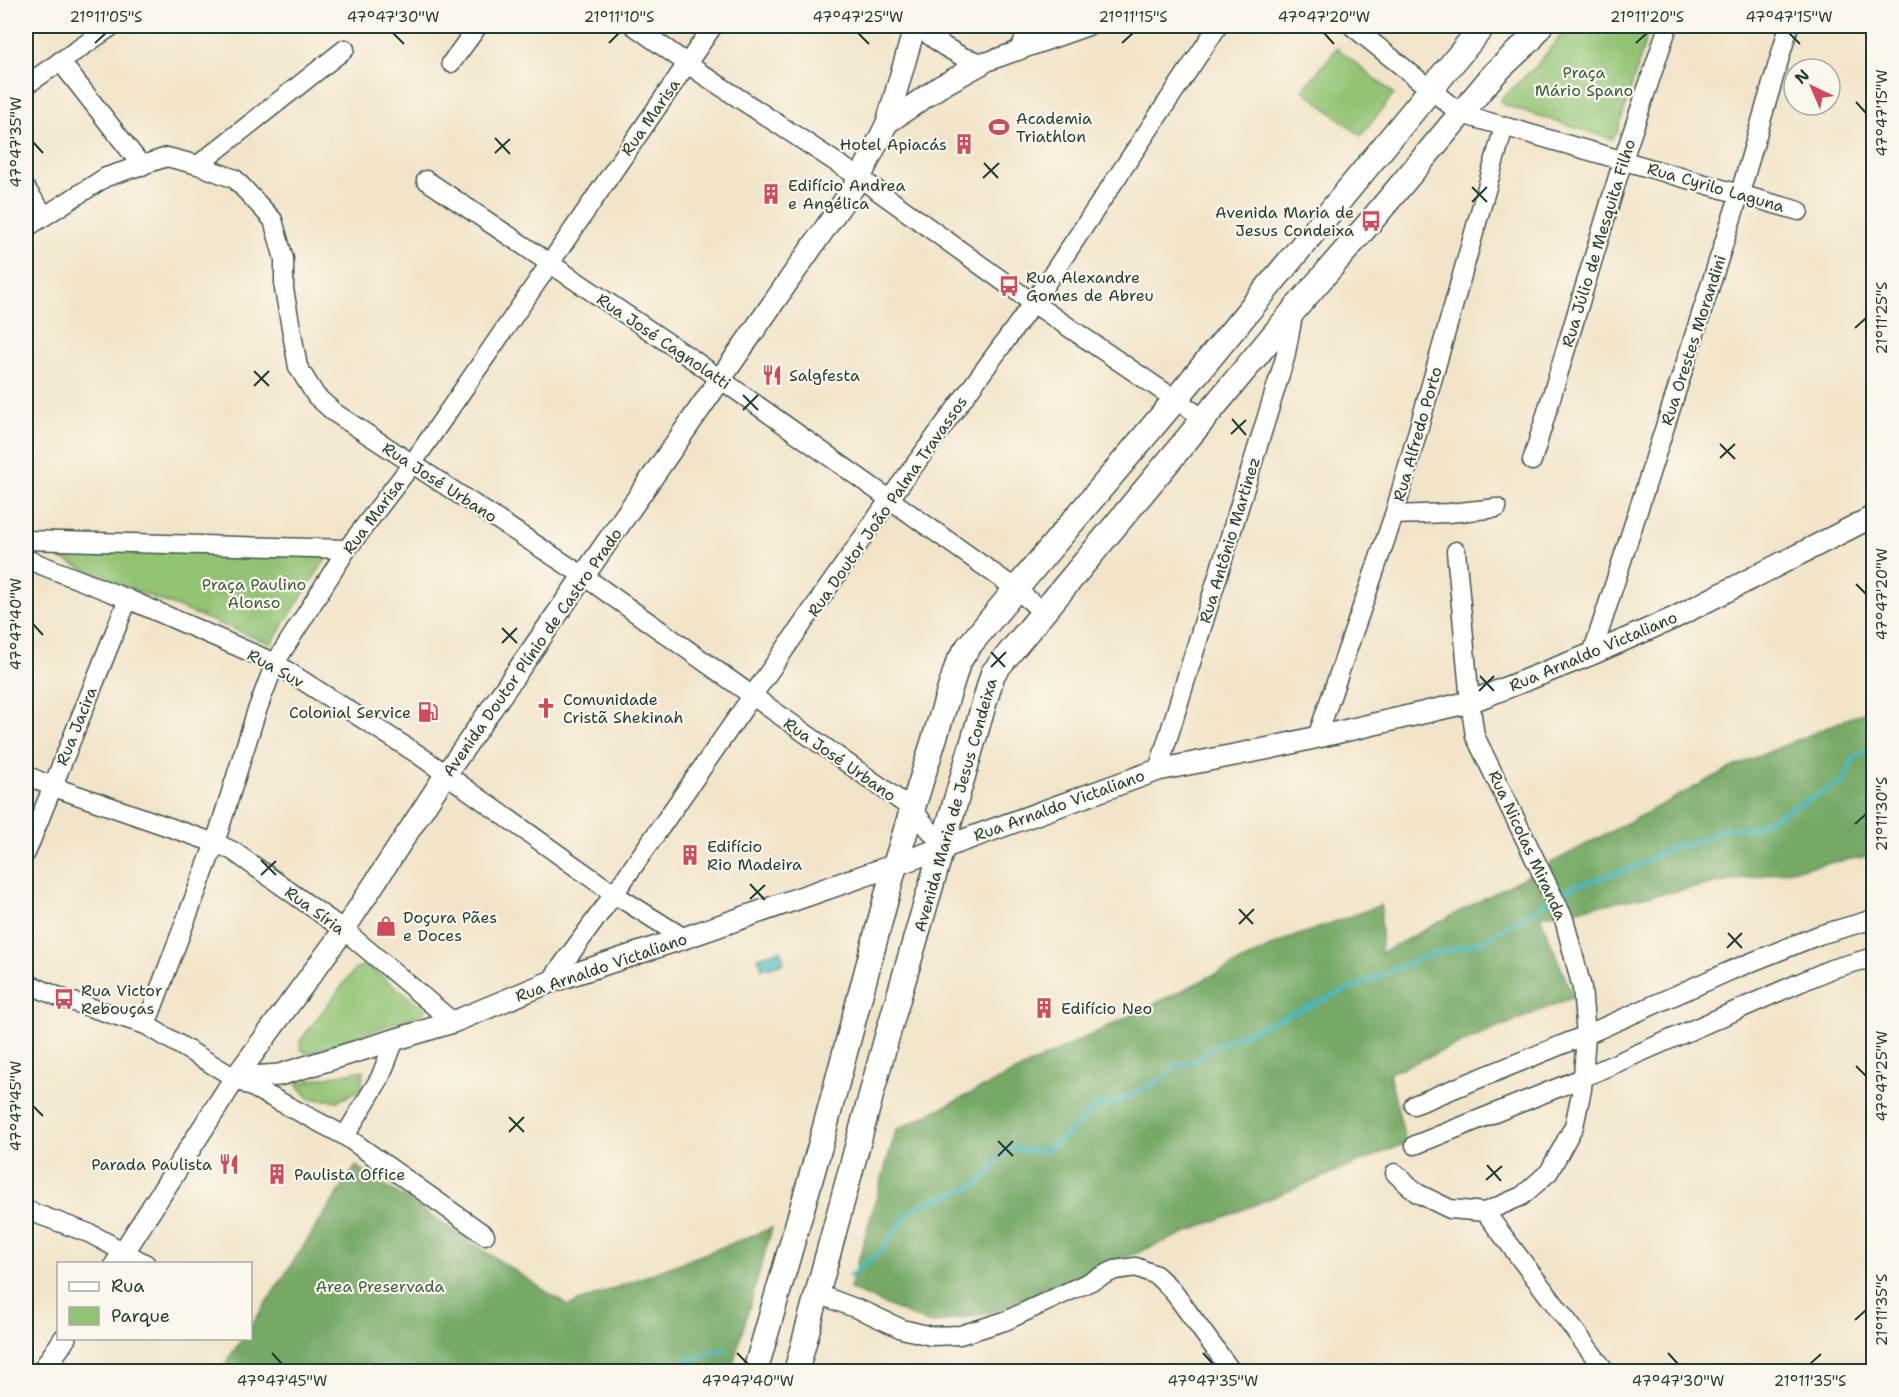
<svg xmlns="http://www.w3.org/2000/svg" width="1899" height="1397" font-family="'Shantell Sans',sans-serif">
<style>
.green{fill:#91c373;stroke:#588054;stroke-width:1.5}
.forest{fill:#74a965;stroke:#4a734c;stroke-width:1.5}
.water{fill:#48b8be;stroke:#347a79;stroke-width:1.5}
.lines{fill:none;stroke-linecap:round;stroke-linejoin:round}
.stream{stroke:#48b8be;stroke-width:4.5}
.minor-casing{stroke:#3f564a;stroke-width:21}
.tertiary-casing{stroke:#3f564a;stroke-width:24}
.secondary-casing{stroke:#3f564a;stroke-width:27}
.minor{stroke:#fff;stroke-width:18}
.tertiary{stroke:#fff;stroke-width:21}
.secondary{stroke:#fff;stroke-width:24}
.ticks{fill:none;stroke:#1f3d34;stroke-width:2}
.labels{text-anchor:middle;stroke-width:4.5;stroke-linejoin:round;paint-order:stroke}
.park-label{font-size:16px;fill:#3c5e44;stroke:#fbf7ec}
.street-label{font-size:16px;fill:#1f3d34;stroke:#fbf7ec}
.poi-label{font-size:16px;fill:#1f3d34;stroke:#fbf7ec;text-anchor:start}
.neatline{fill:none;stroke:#1f3d34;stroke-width:2}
.ticks-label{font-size:15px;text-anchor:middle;fill:#1f3d34}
</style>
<rect width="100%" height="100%" fill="#fbf7ec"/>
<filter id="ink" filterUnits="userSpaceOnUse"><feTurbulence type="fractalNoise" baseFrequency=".0167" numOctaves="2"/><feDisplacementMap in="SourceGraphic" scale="12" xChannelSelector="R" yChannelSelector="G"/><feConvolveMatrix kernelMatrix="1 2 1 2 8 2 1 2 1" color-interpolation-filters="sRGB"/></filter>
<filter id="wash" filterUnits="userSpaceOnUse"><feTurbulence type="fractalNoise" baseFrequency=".008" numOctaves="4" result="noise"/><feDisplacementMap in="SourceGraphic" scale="24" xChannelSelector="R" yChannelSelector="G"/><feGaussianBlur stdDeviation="1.35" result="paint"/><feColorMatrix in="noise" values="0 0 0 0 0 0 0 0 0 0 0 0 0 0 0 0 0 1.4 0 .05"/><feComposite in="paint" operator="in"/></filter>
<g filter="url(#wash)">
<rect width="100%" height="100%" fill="#f2e4c8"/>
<g class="green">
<polygon points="1566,26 1650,26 1617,133 1612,139 1504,105 1500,100 1537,65 1562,34"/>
<polygon points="1337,48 1394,94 1361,136 1303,90"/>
<polygon points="29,545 329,554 271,644 124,586"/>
<polygon points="365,965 425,1008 424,1013 308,1054 301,1049 300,1041 355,969"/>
<polygon points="364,1070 361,1089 338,1101 310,1099 296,1083"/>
</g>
<g class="forest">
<polygon points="1873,708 1873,855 1540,916 1573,997 1389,1073 1406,1143 992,1312 930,1324 850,1289 896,1130 1285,940 1381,905 1381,953 1731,768"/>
<polygon points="356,1166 568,1306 772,1228 731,1371 220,1371 242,1339 250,1338 251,1326"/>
</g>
<polygon class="water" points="781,950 784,963 762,969 758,957"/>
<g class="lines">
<g class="stream">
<polyline points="1557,896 1577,885 1636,867 1676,845 1698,842 1719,829 1752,828 1844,782 1853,758 1874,747"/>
<polyline points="850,1276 880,1252 907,1214 923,1204 975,1186 989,1174 996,1162 1008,1148 1041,1152 1061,1140 1096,1106 1117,1102 1161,1080 1173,1068 1193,1062 1213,1047 1427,956 1481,942 1550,900"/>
<polyline points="648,1372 727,1349"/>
</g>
</g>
</g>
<g filter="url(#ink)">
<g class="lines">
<g class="minor-casing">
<g id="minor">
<polyline points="634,26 699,72 860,178 1033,303 1204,419"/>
<polyline points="924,26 929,35 945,47 963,57 983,63 1088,26"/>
<polyline points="1352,26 1461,114 1799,211"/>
<polyline points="1018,51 1032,26"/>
<polyline points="60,61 142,166"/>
<polyline points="451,63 478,26"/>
<polyline points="26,85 112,26"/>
<polyline points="198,165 345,49"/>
<polyline points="426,180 692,359 1016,589 1043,612"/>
<polyline points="26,189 45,216"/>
<polyline points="26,228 106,177 167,157 198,165 235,179 273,220 284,259 284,289 298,367 316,396 335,413 585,577 912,809 943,846"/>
<polyline points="1532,461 1623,160 1668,26"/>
<polyline points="1394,515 1449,513 1497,508"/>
<polyline points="26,540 347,549"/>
<polyline points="26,559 128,599 275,663 419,755 614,894 684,938"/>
<polyline points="1592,654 1740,193 1789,26"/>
<polyline points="1317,737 1394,515 1504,127"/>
<polyline points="1158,770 1285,358 1294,310"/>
<polyline points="26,775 51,786 215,843 233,851 344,930 453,1022"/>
<polyline points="26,853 128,599"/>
<polyline points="550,982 614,894 889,500 1033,303 1218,26"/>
<polyline points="26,983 64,999 146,1025 235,1078 345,1136 485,1235"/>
<polyline points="146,1025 215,843 256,713 275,663 347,549 412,464 713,26"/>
<polyline points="1414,1105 1586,1035 1732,970 1819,935 1874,919"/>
<polyline points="345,1136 380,1078 394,1042"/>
<polyline points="1415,1145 1582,1078 1831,969 1874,957"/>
<polyline points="1395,1173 1417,1193 1450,1209 1485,1212 1522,1196 1549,1172 1574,1126 1582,1089 1586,1035 1582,988 1564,919 1475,736 1470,702 1456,551"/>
<polyline points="26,1210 91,1234 146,1264"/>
<polyline points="1485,1212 1606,1372"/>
<polyline points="818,1294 868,1313 902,1329 931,1336 960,1335 1005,1321 1115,1270 1136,1267 1156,1275 1172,1290 1232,1372"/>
</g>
</g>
<g class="tertiary-casing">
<g id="tertiary">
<polyline points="887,123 941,86 983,63"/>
<polyline points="235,1078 279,1075 453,1022 550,982 684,938 895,865 1158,770 1270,748 1470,702 1592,654 1674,618 1874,516"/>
<polyline points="116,1264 235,1078 344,930 446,774 860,178 887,123 915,26"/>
<polyline points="42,1372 65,1338"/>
</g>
</g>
<g class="secondary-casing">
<g id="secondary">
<polyline points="755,1372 820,1146 895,865 958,663 968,647 1016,589 1176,399 1483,26"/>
<polyline points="796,1372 886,1040 993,673 1295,309 1371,221 1495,73 1531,39 1540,26"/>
</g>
</g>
<use href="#minor" class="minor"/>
<use href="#tertiary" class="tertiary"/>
<use href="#secondary" class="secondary"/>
</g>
</g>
<path class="ticks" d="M393,33L404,44M858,33L869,44M1324,33L1334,44M1789,33L1800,44M95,43L106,33M609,43L619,33M1122,43L1133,33M1636,43L1647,33M1856,102L1866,113M495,138L510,154M33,142L43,153M495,153L510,139M984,163L998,178M983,178L999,163M1472,187L1487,202M1472,202L1487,187M1855,328L1866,318M254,371L269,386M254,386L269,371M743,395L758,410M743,410L758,395M1232,419L1246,435M1231,434L1246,420M1720,444L1735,459M1720,458L1735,444M1856,584L1866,594M33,624L43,635M502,628L517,643M502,643L517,628M991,652L1005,667M991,667L1006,652M1480,676L1494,691M1479,691L1494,676M1855,824L1866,814M261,860L276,875M261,875L276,861M750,884L765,900M750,899L765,885M1239,909L1253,924M1239,924L1254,909M1728,933L1742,948M1727,948L1742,933M1856,1066L1866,1076M33,1106L43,1116M509,1117L524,1132M509,1132L524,1117M998,1141L1013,1156M998,1156L1013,1141M1487,1165L1501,1181M1486,1180L1502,1166M1855,1320L1866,1310M272,1353L282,1364M737,1353L748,1364M1203,1353L1213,1364M1668,1353L1678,1364M1810,1364L1821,1354"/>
<defs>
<g id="stadium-bare" transform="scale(1.62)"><path d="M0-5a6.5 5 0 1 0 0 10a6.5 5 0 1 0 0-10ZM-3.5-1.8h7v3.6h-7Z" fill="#d1495b" stroke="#fbf7ec" stroke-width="2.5" paint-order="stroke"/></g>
<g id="building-bare" transform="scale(1.62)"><path d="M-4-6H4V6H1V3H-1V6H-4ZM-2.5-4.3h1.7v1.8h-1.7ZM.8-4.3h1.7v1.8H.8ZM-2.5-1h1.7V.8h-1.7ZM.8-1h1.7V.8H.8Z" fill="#d1495b" stroke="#fbf7ec" stroke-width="2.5" paint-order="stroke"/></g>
<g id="bus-bare" transform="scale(1.62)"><path d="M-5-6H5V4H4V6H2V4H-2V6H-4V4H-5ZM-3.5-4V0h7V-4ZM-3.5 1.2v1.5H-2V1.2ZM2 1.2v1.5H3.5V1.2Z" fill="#d1495b" stroke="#fbf7ec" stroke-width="2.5" paint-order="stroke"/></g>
<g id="restaurant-bare" transform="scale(1.62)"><path d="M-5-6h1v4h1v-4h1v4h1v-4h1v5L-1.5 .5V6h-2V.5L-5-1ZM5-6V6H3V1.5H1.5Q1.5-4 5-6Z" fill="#d1495b" stroke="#fbf7ec" stroke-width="2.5" paint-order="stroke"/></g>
<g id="church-bare" transform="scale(1.62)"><path d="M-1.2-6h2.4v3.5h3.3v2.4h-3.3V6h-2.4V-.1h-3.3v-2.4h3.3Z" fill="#d1495b" stroke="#fbf7ec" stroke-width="2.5" paint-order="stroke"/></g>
<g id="fuel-bare" transform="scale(1.62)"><path d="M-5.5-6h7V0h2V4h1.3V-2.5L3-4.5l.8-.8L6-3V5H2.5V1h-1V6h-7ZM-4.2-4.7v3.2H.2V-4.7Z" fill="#d1495b" stroke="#fbf7ec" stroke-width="2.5" paint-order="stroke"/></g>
<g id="shop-bare" transform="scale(1.62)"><path d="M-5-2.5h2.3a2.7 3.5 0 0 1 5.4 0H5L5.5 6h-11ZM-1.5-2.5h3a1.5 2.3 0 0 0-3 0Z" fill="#d1495b" stroke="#fbf7ec" stroke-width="2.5" paint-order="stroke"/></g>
</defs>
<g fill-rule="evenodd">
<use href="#stadium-bare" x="999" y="127"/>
<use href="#building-bare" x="964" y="144"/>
<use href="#building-bare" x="771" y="194"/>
<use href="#bus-bare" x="1371" y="221"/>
<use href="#bus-bare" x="1009" y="286"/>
<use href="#restaurant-bare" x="772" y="375"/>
<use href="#church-bare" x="546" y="708"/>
<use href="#fuel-bare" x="428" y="712"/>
<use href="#building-bare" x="690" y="855"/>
<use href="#shop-bare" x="386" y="926"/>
<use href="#bus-bare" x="64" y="999"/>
<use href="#building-bare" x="1044" y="1008"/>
<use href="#restaurant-bare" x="229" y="1164"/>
<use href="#building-bare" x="277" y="1174"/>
</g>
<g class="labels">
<g class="park-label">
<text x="1584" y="78">Praça<tspan x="1584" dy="18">Mário Spano</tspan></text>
<text x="254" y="590">Praça Paulino<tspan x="254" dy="18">Alonso</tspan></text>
<text x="380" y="1292">Area Preservada</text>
</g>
<g class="street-label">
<text transform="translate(650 117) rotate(-55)" y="6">Rua Marisa</text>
<text transform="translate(1716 187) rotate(16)" y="6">Rua Cyrilo Laguna</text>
<text transform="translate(1598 243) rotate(-73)" y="6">Rua Júlio de Mesquita Filho</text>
<text transform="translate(1693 340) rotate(-72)" y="6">Rua Orestes Morandini</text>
<text transform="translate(664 341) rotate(34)" y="6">Rua José Cagnolatti</text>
<text transform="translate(1417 434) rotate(-74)" y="6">Rua Alfredo Porto</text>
<text transform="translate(440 482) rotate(33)" y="6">Rua José Urbano</text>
<text transform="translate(887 506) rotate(-55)" y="6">Rua Doutor João Palma Travassos</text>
<text transform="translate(373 516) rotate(-53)" y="6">Rua Marisa</text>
<text transform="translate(1229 540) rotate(-73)" y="6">Rua Antônio Martinez</text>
<text transform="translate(1593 651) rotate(-23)" y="6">Rua Arnaldo Victaliano</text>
<text transform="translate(532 652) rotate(-55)" y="6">Avenida Doutor Plínio de Castro Prado</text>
<text transform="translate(276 668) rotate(29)" y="6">Rua Suv</text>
<text transform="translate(76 726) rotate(-68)" y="6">Rua Jacira</text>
<text transform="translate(840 759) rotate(35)" y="6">Rua José Urbano</text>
<text transform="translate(955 805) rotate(-74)" y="6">Avenida Maria de Jesus Condeixa</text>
<text transform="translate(1059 805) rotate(-20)" y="6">Rua Arnaldo Victaliano</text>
<text transform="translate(1528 845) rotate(65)" y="6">Rua Nicolas Miranda</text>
<text transform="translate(315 910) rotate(36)" y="6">Rua Síria</text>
<text transform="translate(601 967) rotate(-19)" y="6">Rua Arnaldo Victaliano</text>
</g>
<g class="poi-label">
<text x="1016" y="124">Academia<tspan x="1016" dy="18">Triathlon</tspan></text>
<text x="947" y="150" text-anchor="end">Hotel Apiacás</text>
<text x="788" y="191">Edifício Andrea<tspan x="788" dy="18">e Angélica</tspan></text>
<text x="1354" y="218" text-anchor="end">Avenida Maria de<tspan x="1354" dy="18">Jesus Condeixa</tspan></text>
<text x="1026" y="283">Rua Alexandre<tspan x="1026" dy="18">Gomes de Abreu</tspan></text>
<text x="789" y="381">Salgfesta</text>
<text x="563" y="705">Comunidade<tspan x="563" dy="18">Cristã Shekinah</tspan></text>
<text x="411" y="718" text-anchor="end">Colonial Service</text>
<text x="707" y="852">Edifício<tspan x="707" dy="18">Rio Madeira</tspan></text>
<text x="403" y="923">Doçura Pães<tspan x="403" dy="18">e Doces</tspan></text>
<text x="81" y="996">Rua Victor<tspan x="81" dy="18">Rebouças</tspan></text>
<text x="1061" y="1014">Edifício Neo</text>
<text x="212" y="1170" text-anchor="end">Parada Paulista</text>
<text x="294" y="1180">Paulista Office</text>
</g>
</g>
<rect width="1899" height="1397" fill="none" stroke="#fbf7ec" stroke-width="66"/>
<rect x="57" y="1262" width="195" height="78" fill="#fbf7ec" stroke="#a3ada2" stroke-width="1.5"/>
<rect x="69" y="1282" width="30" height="9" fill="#ffffff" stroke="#a3ada2" stroke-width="1.5"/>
<text x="111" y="1292" font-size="18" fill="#1f3d34">Rua</text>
<rect x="69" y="1307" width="30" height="18" fill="#91c373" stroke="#a3ada2" stroke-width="1.5"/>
<text x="111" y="1322" font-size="18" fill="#1f3d34">Parque</text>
<g transform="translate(1812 87) rotate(316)"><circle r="28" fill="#fbf7ec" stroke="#a3ada2" stroke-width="1.5"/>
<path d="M0-4.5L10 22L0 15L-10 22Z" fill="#d1495b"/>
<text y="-9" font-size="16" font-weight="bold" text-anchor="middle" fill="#1f3d34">N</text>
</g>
<rect x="33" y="33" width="1833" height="1331" class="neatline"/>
<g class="ticks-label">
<text x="106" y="22">21°11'05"S</text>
<text x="393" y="22">47°47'30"W</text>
<text x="619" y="22">21°11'10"S</text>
<text x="858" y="22">47°47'25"W</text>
<text x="1133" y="22">21°11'15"S</text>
<text x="1324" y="22">47°47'20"W</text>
<text x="1647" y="22">21°11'20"S</text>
<text x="1789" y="22">47°47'15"W</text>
<text transform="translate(1882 113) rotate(-90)" y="5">47°47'15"W</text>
<text transform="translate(16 142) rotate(-90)" y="5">47°47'35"W</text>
<text transform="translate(1882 318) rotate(-90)" y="5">21°11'25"S</text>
<text transform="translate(1882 594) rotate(-90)" y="5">47°47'20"W</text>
<text transform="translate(16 624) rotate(-90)" y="5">47°47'40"W</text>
<text transform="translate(1882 814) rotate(-90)" y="5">21°11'30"S</text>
<text transform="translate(1882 1076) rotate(-90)" y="5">47°47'25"W</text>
<text transform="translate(16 1106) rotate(-90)" y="5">47°47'45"W</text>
<text transform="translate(1882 1310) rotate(-90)" y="5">21°11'35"S</text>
<text x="282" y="1386">47°47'45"W</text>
<text x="748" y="1386">47°47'40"W</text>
<text x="1213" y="1386">47°47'35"W</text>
<text x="1678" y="1386">47°47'30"W</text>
<text x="1810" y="1386">21°11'35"S</text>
</g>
</svg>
